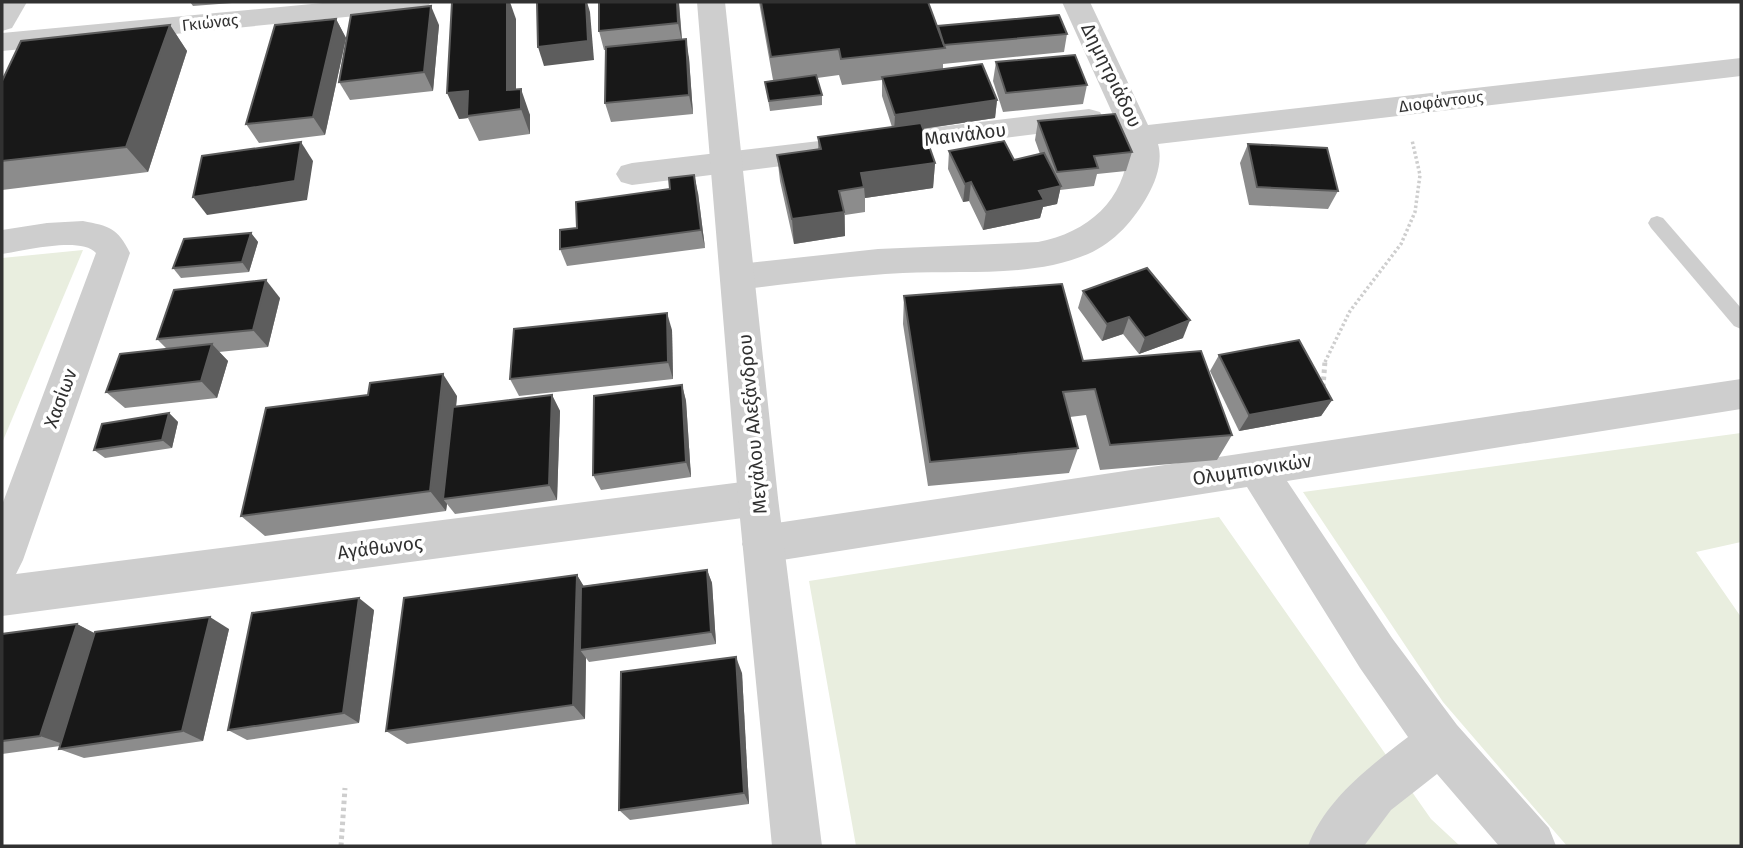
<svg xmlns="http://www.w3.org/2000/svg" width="1743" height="848" font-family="'Fira Sans',sans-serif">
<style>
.green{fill:#e9eedf}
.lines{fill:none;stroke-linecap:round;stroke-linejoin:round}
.path-far1{stroke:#cecece;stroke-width:3.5;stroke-dasharray:2.5 2.5;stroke-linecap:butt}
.path{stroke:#cecece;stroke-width:5;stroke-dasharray:3.5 3.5;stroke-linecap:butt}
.service{fill:#cecece;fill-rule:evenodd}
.minor{fill:#cecece;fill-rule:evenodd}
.tertiary{fill:#cecece;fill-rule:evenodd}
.wall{fill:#8c8c8c}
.shaded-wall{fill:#5d5d5d}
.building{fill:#181818;stroke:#5d5d5d;stroke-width:2}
.labels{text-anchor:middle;stroke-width:7;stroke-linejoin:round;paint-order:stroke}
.far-street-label{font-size:16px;fill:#313131;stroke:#fff}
.street-label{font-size:19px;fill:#313131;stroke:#fff}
</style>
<rect width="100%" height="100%" fill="#fff"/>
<g class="green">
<polygon points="83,250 2,443 2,258"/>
<polygon points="1741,433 1741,542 1696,552 1741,617 1741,846 1567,846 1443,702 1303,492"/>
<polygon points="1219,517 1431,819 1460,846 856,846 809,581"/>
</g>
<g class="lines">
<polyline class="path-far1" points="1325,362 1350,311 1401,244 1415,212 1420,175 1412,140"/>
<g class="path">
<polyline points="1323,387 1325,361"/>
<polyline points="341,846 345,788"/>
</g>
<polygon class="service" points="1657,216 1663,218 1741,308 1741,329 1734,326 1651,228 1648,223 1651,218"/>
<g class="minor">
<polygon points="2,2 27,2 12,28 2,31"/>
<polygon points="333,2 431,2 427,8 417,10 2,51 2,33"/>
<path d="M1062,2H1090L1148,125L1741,58V76L1158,144C1163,161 1156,181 1148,195C1134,220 1115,242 1088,254C1032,278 963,270 903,273C848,276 794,283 739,290L727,286L722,277L727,268L739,264L878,249L1038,242C1087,233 1126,200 1128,148Z"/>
<polygon points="1089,109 1100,112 1104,119 1100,126 632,185 621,182 616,174 621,166 632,163"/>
<path d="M83,221C109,226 118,228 130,253L23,560L16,574L758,480L772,485L778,498L772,511L758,516L2,616V505L96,253C81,236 23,251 2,254V230L47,223Z"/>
<path d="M1741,379V409L1287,481L1392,638L1457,725L1549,828L1556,846H1499L1437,774L1391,810L1364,846H1308C1326,799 1369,767 1408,737L1360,668L1247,487L763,563L748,557L742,544L748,531L763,525Z"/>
</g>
<polygon class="tertiary" points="697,2 725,2 778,498 822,846 772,846 738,498"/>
</g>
<g class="wall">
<polygon points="190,2 245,2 193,6"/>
<polygon points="599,2 679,2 682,39 689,58 693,114 611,122 605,103 606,50 604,50 599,31"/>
<polygon points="759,2 928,2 938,30 938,26 1067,34 1064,52 943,64 943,69 997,100 995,118 923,129 935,163 933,188 865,198 865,212 845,215 845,236 794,244 780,181 777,155 818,150 818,137 892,127 882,96 882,80 842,85 839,75 817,78 822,95 822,105 770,111 765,82 773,80"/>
<polygon points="336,19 346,38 325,135 259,143 246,124"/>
<polygon points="516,19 516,89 530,115 530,134 479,141 468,118 459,119"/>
<polygon points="170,25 187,51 148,172 2,190 2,81"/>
<polygon points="439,25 433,91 350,100 339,82"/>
<polygon points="996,62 1087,85 1083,104 1003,112 993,81"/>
<polygon points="1038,121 1132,152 1126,171 1097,174 1094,186 1060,190 1057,204 1043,207 1040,218 983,230 969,201 963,202 948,169 949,151 1014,160 1040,154 1035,140"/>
<polygon points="1248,144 1338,191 1328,209 1249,205 1240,163"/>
<polygon points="698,193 705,248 567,266 560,249 577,228"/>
<polygon points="251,233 258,242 249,272 181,278 173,268"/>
<polygon points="1083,291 1183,338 1139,354 1123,334 1102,341 1078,308"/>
<polygon points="904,296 1083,361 1232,435 1217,460 1100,470 1086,415 1070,417 1078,448 1069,473 928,486 903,324"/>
<polygon points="280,298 268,347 219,352 228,361 217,398 125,408 106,392 167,349 157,339"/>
<polygon points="672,330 673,379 519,396 510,379"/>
<polygon points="1219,355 1332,400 1321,416 1239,431 1210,371"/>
<polygon points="682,385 686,401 691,477 601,490 593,475"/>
<polygon points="552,395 560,411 557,500 455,514 447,504 446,511 265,536 241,516 457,396 456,407"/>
<polygon points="169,413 178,422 172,448 105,458 94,450"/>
<polygon points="707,570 712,583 716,644 589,662 586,658 585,719 407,744 386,731 577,575 583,586"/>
<polygon points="374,610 359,723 247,740 228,730"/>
<polygon points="77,624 95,634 229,629 203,741 84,758 59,749 60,746 2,754 2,634"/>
<polygon points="742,673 749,804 630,820 619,810"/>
</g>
<g class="shaded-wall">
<polygon points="507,2 510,2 516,19 516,109 507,90"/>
<polygon points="586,2 587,2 590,12 594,60 544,66 538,47"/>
<polygon points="677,2 679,2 679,5 682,42 678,23"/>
<polygon points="431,6 439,25 433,91 424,72"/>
<polygon points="336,19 346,38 325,135 313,117"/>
<polygon points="170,25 187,51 148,172 126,147"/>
<polygon points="686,39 689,58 693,114 689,95"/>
<polygon points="521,89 530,115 530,134 521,109"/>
<polygon points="468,91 467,116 468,118 459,119 447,93"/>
<polygon points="997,100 995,118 894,133 895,115"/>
<polygon points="301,142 313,161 307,200 207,215 193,197"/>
<polygon points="935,163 933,188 865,198 864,187 861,173"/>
<polygon points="694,175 698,193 705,248 701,230"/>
<polygon points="971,182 969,201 963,202 965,184"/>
<polygon points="1061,186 1057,204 1043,207 1040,218 983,230 986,212 1039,191"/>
<polygon points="844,212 845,236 794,244 792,219"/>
<polygon points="251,233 258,242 249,272 242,262"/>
<polygon points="266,280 280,298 268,347 253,330"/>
<polygon points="667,313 672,330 673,379 668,362"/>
<polygon points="1129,317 1123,334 1102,341 1107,324"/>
<polygon points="1190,320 1183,338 1139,354 1145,338"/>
<polygon points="212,344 228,361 217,398 201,381"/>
<polygon points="443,374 457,396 447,499 443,499 447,504 446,511 430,491"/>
<polygon points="682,385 686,401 691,477 686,462"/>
<polygon points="552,395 560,411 557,500 549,485"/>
<polygon points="1332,400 1321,416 1239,431 1249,415"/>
<polygon points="169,413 178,422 172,448 162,440"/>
<polygon points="707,570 712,583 716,644 711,632"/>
<polygon points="577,575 588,593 580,650 586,658 585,719 573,705"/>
<polygon points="359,598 374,610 359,723 343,713"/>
<polygon points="210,617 229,629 203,741 182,731"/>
<polygon points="77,624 100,636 66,745 40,736"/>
<polygon points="736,657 742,673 749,804 744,793"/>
</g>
<g class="building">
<polygon points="452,2 507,2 507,90 521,89 521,109 467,116 468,91 447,93"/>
<polygon points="537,2 586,2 588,41 538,47"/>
<polygon points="599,2 677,2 678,23 599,31"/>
<polygon points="761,2 928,2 945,48 841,59 839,49 771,57"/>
<polygon points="431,6 424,72 339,82 351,15"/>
<polygon points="1059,15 1067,34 944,45 938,26"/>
<polygon points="336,19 313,117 246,124 275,25"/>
<polygon points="170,25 126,147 2,161 2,81 21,41"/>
<polygon points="686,39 689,95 605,103 606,47"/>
<polygon points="1075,55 1087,85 1006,93 996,62"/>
<polygon points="982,64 997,100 895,115 882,77"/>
<polygon points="816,75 822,95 769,101 765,82"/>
<polygon points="1115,114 1132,152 1094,156 1098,168 1057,172 1038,121"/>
<polygon points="921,123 935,163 861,173 864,187 839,191 844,212 792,219 777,155 821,149 818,137"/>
<polygon points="1004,141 1014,160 1044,153 1061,186 1039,191 1044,200 986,212 971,182 965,184 949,151"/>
<polygon points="301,142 295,181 193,197 202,156"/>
<polygon points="1248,144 1327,148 1338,191 1257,187"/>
<polygon points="694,175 701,230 560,249 560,230 577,228 576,202 670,189 669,178"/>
<polygon points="251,233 242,262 173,268 184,239"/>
<polygon points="1147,268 1190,320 1145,338 1129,317 1107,324 1083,291"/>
<polygon points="266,280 253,330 157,339 174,290"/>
<polygon points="1062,284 1083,361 1201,351 1232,435 1110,445 1095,389 1063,392 1078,448 930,462 904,296"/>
<polygon points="667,313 668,362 510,379 514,329"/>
<polygon points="1299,340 1332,400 1249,415 1219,355"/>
<polygon points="212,344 201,381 106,392 120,354"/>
<polygon points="443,374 430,491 241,516 266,408 368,395 370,383"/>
<polygon points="682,385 686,462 593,475 594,396"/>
<polygon points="552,395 549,485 443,499 453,407"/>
<polygon points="169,413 162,440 94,450 102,424"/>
<polygon points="707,570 711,632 580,650 581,587"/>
<polygon points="577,575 573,705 386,731 404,598"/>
<polygon points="359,598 343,713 228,730 252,613"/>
<polygon points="210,617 182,731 59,749 95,632"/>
<polygon points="77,624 40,736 2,741 2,634"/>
<polygon points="736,657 744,793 619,810 621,672"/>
</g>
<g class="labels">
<g class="far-street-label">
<text transform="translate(210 22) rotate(-6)" y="6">Γκιώνας</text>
<text transform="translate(1441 101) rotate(-7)" y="6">Διοφάντους</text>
</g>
<g class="street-label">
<text transform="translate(1112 75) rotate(64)" y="7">Δημητριάδου</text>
<text transform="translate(965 134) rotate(-7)" y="7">Μαινάλου</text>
<text transform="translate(60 398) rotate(-70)" y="7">Χασίων</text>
<text transform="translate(752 424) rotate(-95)" y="7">Μεγάλου Αλεξάνδρου</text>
<text transform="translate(1252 469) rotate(-9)" y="7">Ολυμπιονικών</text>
<text transform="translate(380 547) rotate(-7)" y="7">Αγάθωνος</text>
</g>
</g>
<rect width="1743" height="848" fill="none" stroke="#313131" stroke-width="7"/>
</svg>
